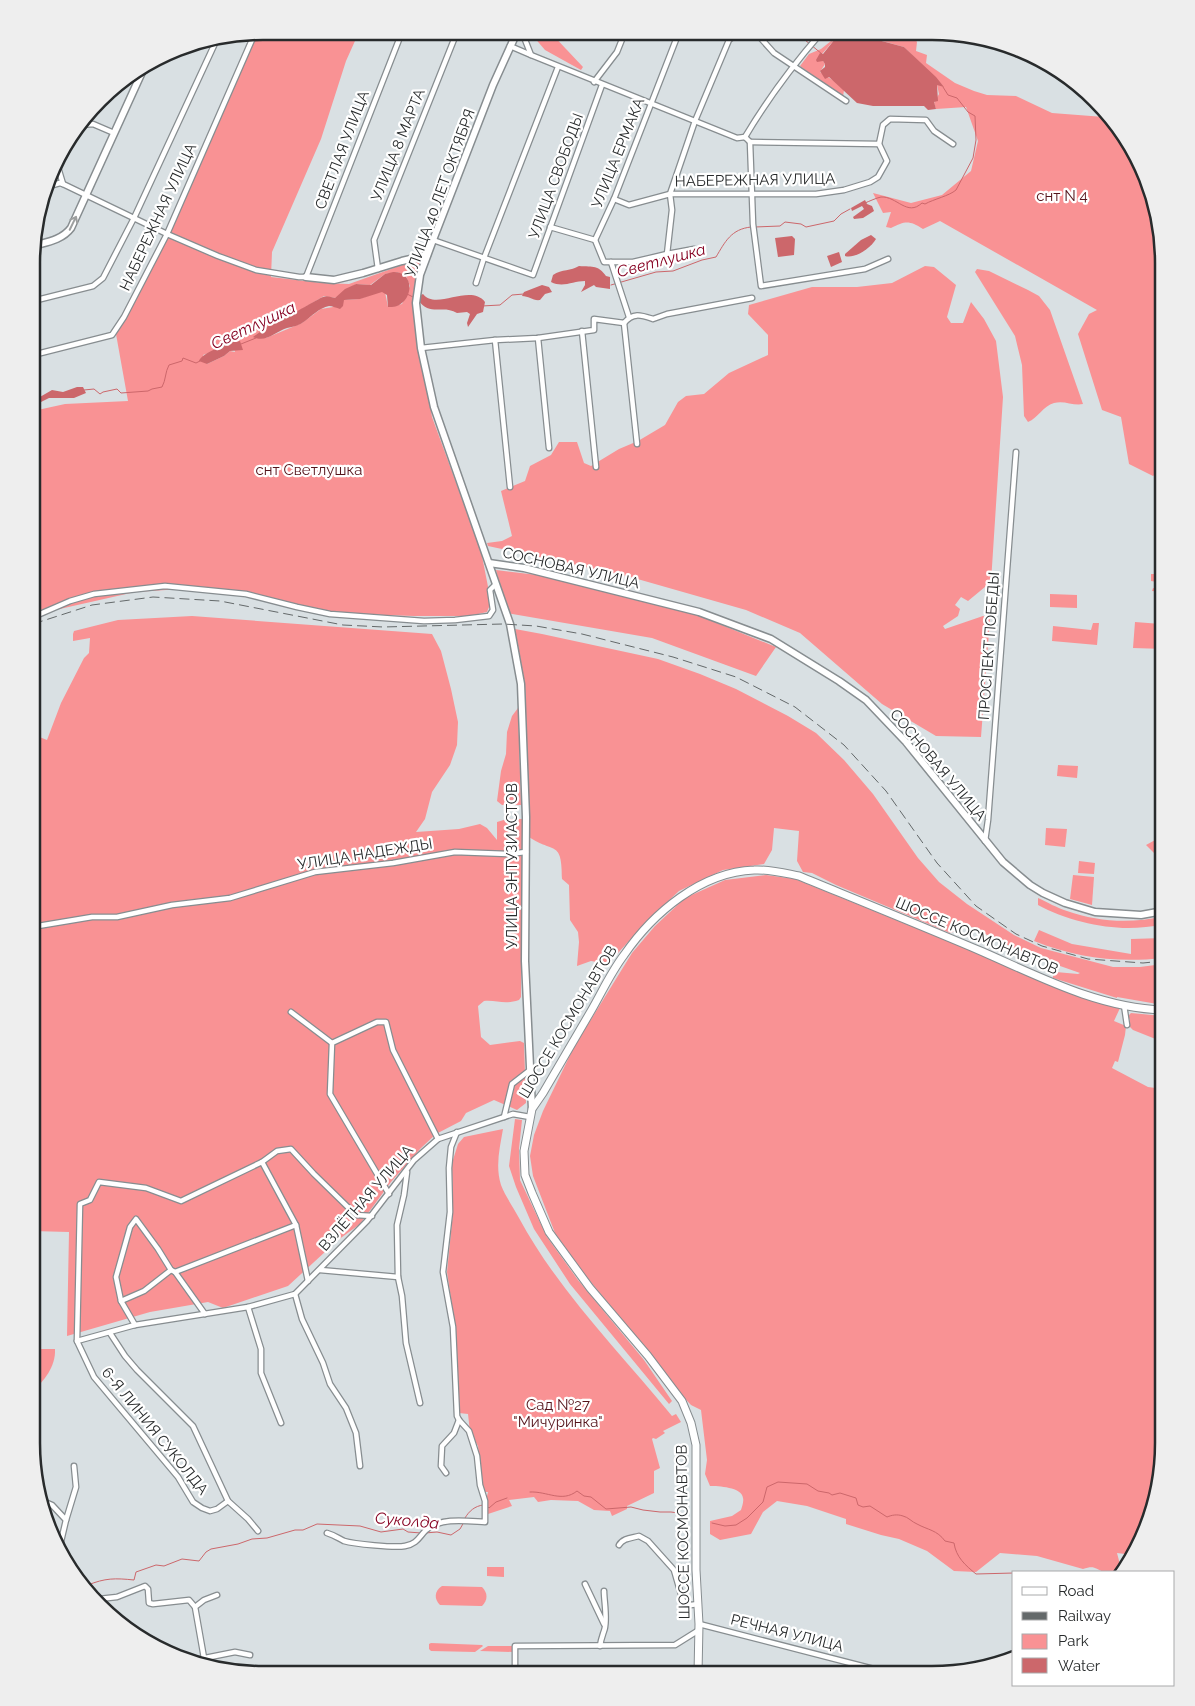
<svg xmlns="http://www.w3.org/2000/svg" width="1195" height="1706" font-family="Raleway,sans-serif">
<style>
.green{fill:#f99294;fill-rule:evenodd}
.water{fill:#cc676b}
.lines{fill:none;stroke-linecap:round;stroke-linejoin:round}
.stream{stroke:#cc676b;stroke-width:1}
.street-casing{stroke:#878d90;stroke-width:7}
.secondary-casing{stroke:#878d90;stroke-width:9}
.primary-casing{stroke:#878d90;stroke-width:9}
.street{stroke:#fff;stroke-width:4.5}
.secondary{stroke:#fff;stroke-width:6}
.primary{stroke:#fff;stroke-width:7}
.rail{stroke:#64696a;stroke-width:1;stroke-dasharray:10 5;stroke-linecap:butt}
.oneway{stroke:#9ea0a0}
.labels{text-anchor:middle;stroke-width:4.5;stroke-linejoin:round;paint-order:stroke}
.street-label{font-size:15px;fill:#282b2c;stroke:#fff}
.park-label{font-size:15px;fill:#55141b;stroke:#fff}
.water-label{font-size:16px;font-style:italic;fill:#860021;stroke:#fff}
.rim{fill:none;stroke:#282b2c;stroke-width:2.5}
</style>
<rect width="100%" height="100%" fill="#d9e0e3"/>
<g class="green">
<path d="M259,32H359L346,61L321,139L272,252L271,277L322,283L349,284L422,258L416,275L412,304H414L432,417L481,551L491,602L487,612L469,616H414L326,613L251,593L197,588L135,592L33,615V411L65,404L128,401L116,334C161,260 192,179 227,100C237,77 248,55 259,32ZM397,272L406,276L410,286L402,304L391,307H388L385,292H379L359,299L344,300L333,307L321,309L302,323L266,338L256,335L284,316L287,318L324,296L335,298L356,284L370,285L385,274ZM232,340L235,352L230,351L224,356L207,364L203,355L224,347Z"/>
<polygon points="535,32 550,32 583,67 581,70 545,50 533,36"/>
<polygon points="841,33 852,33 835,39 822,54 823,61 825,64 820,72 834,81 844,90 843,97 800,66 809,54 821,49"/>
<path d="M853,33H883L893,41L898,38L909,41L915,39L917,42L916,51L927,55L926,63L955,83L974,91L987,95L1016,96L1052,113L1104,117L1140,161L1164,263V468L1153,476L1129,464L1121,417L1102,410L1078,334L1089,314L1097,310L940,221L923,229C909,220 905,221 891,228L886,227L891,212L883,213L873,193L911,203L942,195L971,171L978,141L966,107L936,109L934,103L939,94L937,85H942L904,47Z"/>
<polygon points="925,266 934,267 956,285 947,317 951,323 963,323 971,302 984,319 996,341 1003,397 991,582 968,601 961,597 955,605 960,609 958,616 943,626 945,629 983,616 990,619 981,737 936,736 882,704 800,633 746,610 627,576 488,546 487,543 502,541 512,536 501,491 525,481 530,466 551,455 559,442 577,442 584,463 591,466 619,449 638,441 665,425 678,402 686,396 704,394 729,373 768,355 768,335 748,314 749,305 812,287 857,287 892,283"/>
<path d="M977,269L989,271L1028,290L1039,296L1050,310L1083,404C1073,406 1064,400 1054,403C1043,406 1038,418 1028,422L1024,416L1022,365L1015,336L975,272Z"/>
<polygon points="496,570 546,576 697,615 776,647 756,676 652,638 507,613"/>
<polygon points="1151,574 1164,574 1164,592 1152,591 1153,588 1157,589 1157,582 1151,581"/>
<polygon points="1050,594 1077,595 1077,608 1050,607"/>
<path d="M192,616L432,634L441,651L451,689L458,722L457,745L450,765L432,792L425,819L416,832L459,829L480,824L487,828L497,840V822L507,819H522L521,997L519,1000C504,1005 498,1000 484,1001L478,1006L481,1037L490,1045L520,1041L524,1043L526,1103L517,1110L494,1100L466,1113L461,1121L436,1134L421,1148L391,1182L360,1224L338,1240L288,1286L223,1308L208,1302L150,1312L67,1336L69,1232L32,1231V734L47,740L61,703L84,658L89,653L90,638L73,641V634L74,631L118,620Z"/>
<polygon points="1162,619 1164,619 1164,649 1133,648 1135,622 1161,624"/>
<polygon points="1093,623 1099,623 1097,645 1052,641 1053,626 1091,630"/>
<path d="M515,629L542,634L658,659L700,674L736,689L788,716L816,733L844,760L873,794L918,858L939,882L967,904L1014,935L1041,948L1113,967H1140L1163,964V1005L1117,997V998L1053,978V974L1056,972L1078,974L1080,973L1026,954L969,926L950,933L836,885L812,873L803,872L797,861L799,831L774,828L772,850L764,864L723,870L679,891L648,920L608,964L591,961L577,966L579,942L578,932L570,920L569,885L562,879C562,839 554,854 529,837L525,684Z"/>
<polygon points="518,708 521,805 502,805 497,801 501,771 506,754 507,732 512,716"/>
<polygon points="1058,765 1078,766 1077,778 1057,776"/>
<polygon points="1046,828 1067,829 1065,847 1045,845"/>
<polygon points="1163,835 1163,862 1146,845 1157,839 1163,841"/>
<polygon points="1079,861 1095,863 1094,874 1078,873"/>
<path d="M766,875L795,879L1103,1004L1120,1008L1114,1021L1126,1026L1125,1035L1118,1062L1115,1061L1112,1068L1148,1087L1163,1089V1458L1151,1518L1133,1555L1117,1553L1122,1572C1117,1572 1109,1574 1104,1572C1095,1569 1095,1565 1083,1569L1037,1556L1000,1553L976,1572L954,1571L927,1551L899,1539L881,1535L846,1524V1519L807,1506L777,1501L763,1512L751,1534L720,1540L710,1534V1521L732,1516L741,1510C742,1507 744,1501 743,1498C742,1487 718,1486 710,1486L705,1474L707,1460L701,1410L691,1405L676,1389L651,1355L585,1275L555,1233L533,1176L530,1156L534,1135L543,1111L574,1047L632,953L655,926L685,898L725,880Z"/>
<polygon points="1073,875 1094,877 1092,905 1070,899"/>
<path d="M1038,898C1047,902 1057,908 1067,911C1098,922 1132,924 1163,916V925C1152,926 1140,928 1128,928C1100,928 1063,919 1038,905Z"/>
<path d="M1039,930L1072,944L1131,954V939L1163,938V958C1118,963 1076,958 1034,941Z"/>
<polygon points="1131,1013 1163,1016 1163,1042 1133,1030 1128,1025 1130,1020 1128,1016"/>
<polygon points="515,1119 522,1120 519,1149 520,1180 547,1237 578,1280 644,1360 672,1401 669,1404 570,1284 534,1229 516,1187 509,1166"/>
<path d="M503,1129C500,1147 495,1166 501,1185C505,1196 514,1208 519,1218C559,1292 620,1352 672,1416L676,1414L681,1422L663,1431L665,1433L656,1439L653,1438L652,1439L660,1468L654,1471V1493L627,1506V1509L612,1516L610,1511L594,1510L578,1501L551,1500L538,1502L534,1497L509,1500L512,1506L488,1514L486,1496H487L488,1492H484L480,1469L478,1446L470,1432L468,1414L459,1413L455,1326L447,1272L453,1212L452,1163L458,1144L464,1137Z"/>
<path d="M31,1349H55C56,1366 44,1382 31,1392Z"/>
<polygon points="487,1567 504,1567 504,1577 487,1576"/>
<path d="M442,1586L482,1587C488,1593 488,1600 482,1606H480L440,1605C434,1599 434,1591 442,1586Z"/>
<polygon points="431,1643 482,1645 483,1646 475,1652 431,1651 429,1649 429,1644"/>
<polygon points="488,1646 513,1646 513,1652 480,1651"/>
</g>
<g class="water">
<polygon points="852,33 904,47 936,77 944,87 937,85 938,101 934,102 936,109 928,110 924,106 873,106 857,103 829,77 825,79 820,71 825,67 825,64 823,61 817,62 816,60 820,53 823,54 835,39"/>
<polygon points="865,200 867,204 872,206 874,211 863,218 854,219 853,217 864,209 862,206 852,211 851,208"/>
<path d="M871,235L876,239C871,248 855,259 845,256V254L861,240Z"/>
<polygon points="792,236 795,239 794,255 778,257 775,238"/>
<polygon points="839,252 842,262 831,267 827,256"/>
<path d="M579,266C594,267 598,265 606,276L610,277V289L596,287L594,285L581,292L585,285V281C573,281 563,288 551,282L553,275C562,269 571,271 579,266Z"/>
<path d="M393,272C418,271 413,309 388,307L387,295L382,292L360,299L344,300L343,306L340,309C337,308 332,306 329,306C319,308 312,316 305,321C300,325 293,327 287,328C275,332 266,343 253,337L282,316L287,318C290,315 318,299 323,297C327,295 331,297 335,298L345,289L356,284L371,285L385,274Z"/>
<path d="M542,285L549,287L552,292L545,294L540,300C533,301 529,296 522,296L524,292Z"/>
<path d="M423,294C436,311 470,283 485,302L483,312L477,314L468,327L467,323L470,314L467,312L457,313C443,304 430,317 418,300L421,295Z"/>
<path d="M233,340L234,342L240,341L243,350L230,351L224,356L207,364L199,361C203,352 223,347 233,340Z"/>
<polygon points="77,387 83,387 86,393 74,398 49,398 33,406 33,401 52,390 63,392"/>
</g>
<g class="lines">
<g class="stream">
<polyline points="804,33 805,40 822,54"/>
<path d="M865,203C870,201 876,198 881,197C897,196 907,217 922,203L925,204C934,199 949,196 956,190L973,158L976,140L975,116L968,112L957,98L948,95L943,87"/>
<polyline points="755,227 780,226 785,222 801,224 806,227 834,221 841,214 850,209"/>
<path d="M611,285L656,272L673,271L702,260L716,257C725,242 731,229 751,227"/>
<polyline points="407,294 415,298"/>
<polyline points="482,306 500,305 512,295 524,294"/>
<polyline points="241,344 256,338"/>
<path d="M84,390L94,389L100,394L103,392L117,389L121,393L148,391L152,389L162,387C166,380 165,372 169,365L182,361L183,358L196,363L200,361"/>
<path d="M530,1492C547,1491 562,1503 577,1491L584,1496L591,1497L606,1509L631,1507L643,1510L660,1512H671L686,1514"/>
<polyline points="487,1506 489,1508 496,1502 507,1498"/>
<path d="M465,1518C469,1511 475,1506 483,1505"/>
<path d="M712,1523L725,1526L736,1525L747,1518L763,1502L767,1487L778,1482L807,1484L818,1491L829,1493L832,1495L840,1493L856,1498L858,1505L863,1507L870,1506L887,1517C892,1515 897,1514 903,1516C908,1517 912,1522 917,1524C928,1530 937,1530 945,1541L954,1543C956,1557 965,1565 976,1574L1014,1573"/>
<polyline points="425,1533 437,1532 451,1535 460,1529 464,1522"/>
<polyline points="1039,1572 1050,1572"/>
<path d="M88,1585C105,1578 115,1578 134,1580L136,1572L156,1565L164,1566L182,1559L199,1561L206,1552L211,1549L238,1544L252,1539L267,1538L295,1530H303L317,1524L360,1526L381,1532L403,1529L408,1532L421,1533"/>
</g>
<g class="street-casing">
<g id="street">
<polyline points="522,32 531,55 737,138 745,137"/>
<polyline points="756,33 774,53 846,101"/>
<polyline points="510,46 531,55"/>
<polyline points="594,82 617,52 625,32"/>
<polyline points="81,125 93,124 114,133"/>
<polyline points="745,137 750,142 753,224 761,286 865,269 888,259"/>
<path d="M745,137C767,100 793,65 821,33"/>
<polyline points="750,142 879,144"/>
<polyline points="57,164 63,184"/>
<polyline points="49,186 60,183 63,184 167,234 218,256 256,270 299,277 306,277 402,32"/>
<polyline points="614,199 629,205 670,194 816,194 844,190 870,182 878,177 887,161 879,144 883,125 890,119 926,120 934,131 953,144"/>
<polyline points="550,227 595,240 614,199 679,32"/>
<polyline points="433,240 533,275 602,85"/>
<polyline points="595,240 604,262 633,262 667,254"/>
<polyline points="694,249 667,254 672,210 670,194 695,121 729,40 738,33"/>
<polyline points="611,262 629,317"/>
<polyline points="378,269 374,240 457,32"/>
<polyline points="476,283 484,258 558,67"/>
<polyline points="33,301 93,286 103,278 134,218 217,39"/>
<polyline points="624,323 637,444"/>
<polyline points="582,331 596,467"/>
<polyline points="538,338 549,448"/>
<polyline points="495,340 510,487"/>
<path d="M421,348L495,340L538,338L594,330V319L624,323C633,312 641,315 653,319L667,314L752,298"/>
<polyline points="33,355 112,335 124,317 167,234 255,33"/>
<polyline points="33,617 70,601 94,594 165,586 246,594 297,607 330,614 424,621 455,620 489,616 493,610 490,590 496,584"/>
<polyline points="985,841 988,820 1016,452"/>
<polyline points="32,927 92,917 117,917 172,905 230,898 315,872 393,863 455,852 508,854 526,852"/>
<polyline points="1124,1005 1127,1025"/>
<polyline points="291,1012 332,1043"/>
<polyline points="504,1117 512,1084 530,1070"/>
<polyline points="262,1162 296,1225 308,1281"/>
<polyline points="407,1172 404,1195 397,1225 398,1277 402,1296 406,1343 420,1403"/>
<polyline points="389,1194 330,1094 332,1043 377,1022 386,1022 393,1050 438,1139"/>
<polyline points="320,1270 398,1277"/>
<polyline points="175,1272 296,1225"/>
<polyline points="295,1294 302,1319 323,1363 330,1384 346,1408 356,1433 360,1466"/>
<polyline points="121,1301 144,1291 171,1270"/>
<polyline points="248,1307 261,1349 261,1373 281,1423"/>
<polyline points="135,1325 121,1301 116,1277 130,1227 136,1219 158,1249 171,1270 175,1272 205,1314"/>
<polyline points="110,1333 125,1356 137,1370 193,1426 228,1501 248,1519 258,1531"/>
<polyline points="77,1341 135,1325 248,1307 295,1294 367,1221 414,1160 438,1139 513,1114 530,1117"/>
<polyline points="446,1473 441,1466 442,1446 454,1433 459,1420"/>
<polyline points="228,1501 217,1509 210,1511 202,1508 193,1502 178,1477 94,1377 77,1341 80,1204 90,1200 99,1182 146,1188 181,1201 262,1162 277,1151 291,1149 314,1174 356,1215 372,1216"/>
<polyline points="45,1502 52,1505 66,1520 59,1550"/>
<polyline points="66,1520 76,1487 74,1466"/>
<path d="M327,1533C334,1535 338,1538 344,1541C354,1544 395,1548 405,1546C417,1544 419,1537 426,1530C441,1517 467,1521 485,1522V1501L480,1485L477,1456L469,1431L459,1420L457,1416L453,1327L443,1272L450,1212L449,1168L451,1147L457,1132"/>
<path d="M619,1545C623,1538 632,1538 639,1536L648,1541L674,1570L683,1601L691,1605L698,1604"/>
<polyline points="585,1584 604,1624"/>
<polyline points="99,1599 117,1597 145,1586 148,1589 149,1603 153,1604 189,1600 195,1607"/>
<polyline points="699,1624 897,1675"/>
<path d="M600,1646C601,1639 602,1637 604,1631C608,1621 604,1601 604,1591"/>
<polyline points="204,1658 195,1607 204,1600 217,1595"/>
<polyline points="190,1661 235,1652 250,1655"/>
<polyline points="515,1674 515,1646 675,1645 699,1630"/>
</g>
</g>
<g class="secondary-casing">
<g id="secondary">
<polyline points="517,32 493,85 433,240 420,275 416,303 421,348 434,407 510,624 521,684 526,817 525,961 532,1109"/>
<path d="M33,246C47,242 62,240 71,228L143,70"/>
<polyline points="306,277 334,280 363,273 402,261 427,255"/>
<polyline points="489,563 524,568 699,612 771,639 839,681 866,700 906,742 1003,862 1030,885 1043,893 1065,903 1095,912 1141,915 1163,911"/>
</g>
</g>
<g class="primary-casing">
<path id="primary" d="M698,1674L699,1624L696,1570V1445L691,1423L682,1401L648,1356L590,1288L549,1232L532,1193L525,1175L524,1151L532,1109L543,1093C559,1066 575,1038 591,1011C602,992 611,972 624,955C653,913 701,872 754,870C769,869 784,873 799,876C860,901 922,926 983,952C1040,977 1099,1008 1163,1010"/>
</g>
<use href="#street" class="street"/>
<use href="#secondary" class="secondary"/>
<use href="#primary" class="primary"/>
<polyline class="rail" points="33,624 92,605 153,597 220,601 343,625 383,627 503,624 536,626 582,634 673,657 736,677 795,707 844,745 886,791 937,863 976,906 1016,934 1042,946 1088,959 1143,963 1163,961"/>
</g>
<defs><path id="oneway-shaft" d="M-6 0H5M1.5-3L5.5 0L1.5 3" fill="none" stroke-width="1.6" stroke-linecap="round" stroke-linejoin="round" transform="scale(1.25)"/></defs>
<use class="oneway" href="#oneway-shaft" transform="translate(73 223) rotate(-64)"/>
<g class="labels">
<g class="street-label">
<text transform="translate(398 145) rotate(-68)" y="5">УЛИЦА 8 МАРТА</text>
<text transform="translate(342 150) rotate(-69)" y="5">СВЕТЛАЯ УЛИЦА</text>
<text transform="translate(618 153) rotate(-68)" y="5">УЛИЦА ЕРМАКА</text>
<text transform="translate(556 176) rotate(-70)" y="5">УЛИЦА СВОБОДЫ</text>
<text transform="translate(755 180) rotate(-1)" y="5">НАБЕРЕЖНАЯ УЛИЦА</text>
<text transform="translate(440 193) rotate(-70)" y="5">УЛИЦА 40 ЛЕТ ОКТЯБРЯ</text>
<text transform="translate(158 217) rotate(-65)" y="5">НАБЕРЕЖНАЯ УЛИЦА</text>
<text transform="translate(571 568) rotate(13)" y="5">СОСНОВАЯ УЛИЦА</text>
<text transform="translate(989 646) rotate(-86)" y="5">ПРОСПЕКТ ПОБЕДЫ</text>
<text transform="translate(938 765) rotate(50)" y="5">СОСНОВАЯ УЛИЦА</text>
<text transform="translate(365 854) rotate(-9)" y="5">УЛИЦА НАДЕЖДЫ</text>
<text transform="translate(512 866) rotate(-90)" y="5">УЛИЦА ЭНТУЗИАСТОВ</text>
<text transform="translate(977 936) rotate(23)" y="5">ШОССЕ КОСМОНАВТОВ</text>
<text transform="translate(568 1022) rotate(-59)" y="5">ШОССЕ КОСМОНАВТОВ</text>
<text transform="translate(366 1198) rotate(-49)" y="5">ВЗЛЁТНАЯ УЛИЦА</text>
<text transform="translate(155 1431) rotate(51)" y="5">6-Я ЛИНИЯ СУКОЛДА</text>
<text transform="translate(683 1532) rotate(-91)" y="5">ШОССЕ КОСМОНАВТОВ</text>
<text transform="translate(787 1633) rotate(14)" y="5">РЕЧНАЯ УЛИЦА</text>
</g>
<g class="park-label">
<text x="1062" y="201">снт N 4</text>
<text x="309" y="475">снт Светлушка</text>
<text x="558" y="1410">Сад №27<tspan x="558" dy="17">"Мичуринка"</tspan></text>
</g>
<g class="water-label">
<text transform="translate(661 260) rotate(-15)" y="6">Светлушка</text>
<text transform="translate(253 325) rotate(-25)" y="6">Светлушка</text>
<text transform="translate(407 1520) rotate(5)" y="6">Суколда</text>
</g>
</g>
<path d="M0 0H1195V1706H0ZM263 40H932A223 223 0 0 1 1155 263V1443A223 223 0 0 1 932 1666H263A223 223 0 0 1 40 1443V263A223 223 0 0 1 263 40Z" fill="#eee" fill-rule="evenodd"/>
<path class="rim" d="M263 40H932A223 223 0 0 1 1155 263V1443A223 223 0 0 1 932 1666H263A223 223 0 0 1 40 1443V263A223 223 0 0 1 263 40Z"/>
<rect x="1012" y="1571" width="162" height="115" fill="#ffffff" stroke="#a9aaab"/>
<rect x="1022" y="1587" width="25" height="8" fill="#ffffff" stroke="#a9aaab"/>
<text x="1058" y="1596" font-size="15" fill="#282b2c">Road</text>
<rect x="1022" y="1612" width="25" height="8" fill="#64696a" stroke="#a9aaab"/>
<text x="1058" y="1621" font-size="15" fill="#282b2c">Railway</text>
<rect x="1022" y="1634" width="25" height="15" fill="#f99294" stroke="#a9aaab"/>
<text x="1058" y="1646" font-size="15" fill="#282b2c">Park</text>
<rect x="1022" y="1658" width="25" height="15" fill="#cc676b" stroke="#a9aaab"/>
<text x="1058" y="1671" font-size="15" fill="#282b2c">Water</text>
</svg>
